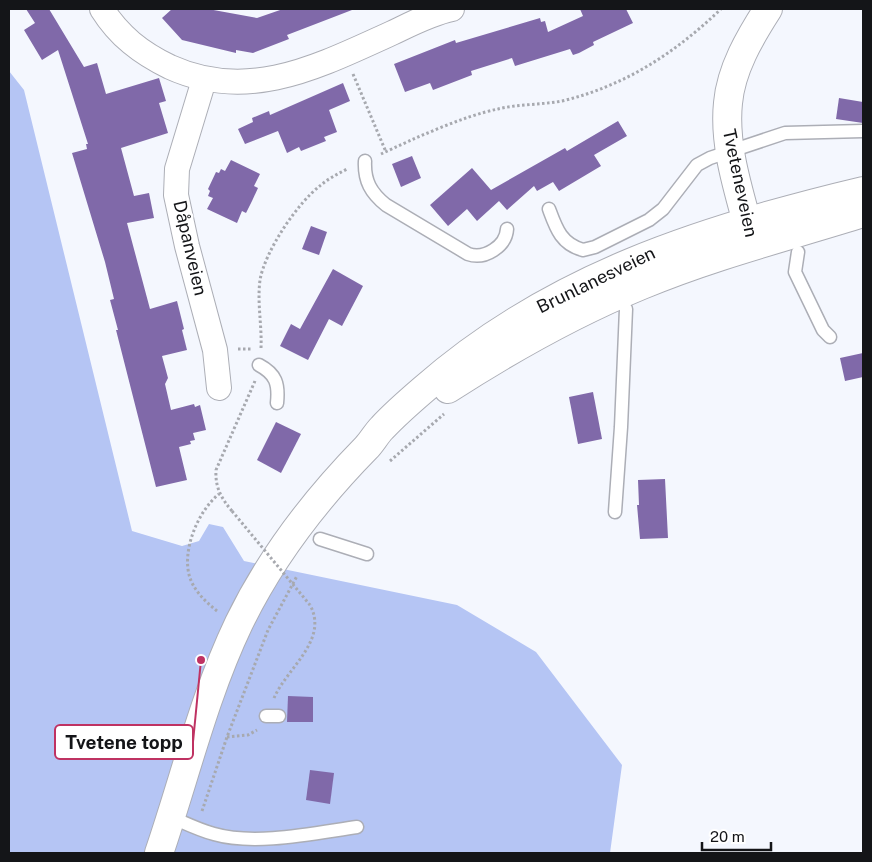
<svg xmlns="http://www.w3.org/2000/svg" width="872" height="862" font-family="'Public Sans',sans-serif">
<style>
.green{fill:#b5c5f4}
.building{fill:#8069a9}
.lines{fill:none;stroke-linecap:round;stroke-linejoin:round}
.service-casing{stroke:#acaeb6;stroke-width:15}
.minor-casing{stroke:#acaeb6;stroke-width:26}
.tertiary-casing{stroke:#acaeb6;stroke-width:30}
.primary-casing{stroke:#acaeb6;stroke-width:30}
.path{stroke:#a7a9af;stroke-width:3;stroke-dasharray:2.5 2.5;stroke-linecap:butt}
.service{stroke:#fff;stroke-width:12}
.minor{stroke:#fff;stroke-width:24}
.tertiary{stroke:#fff;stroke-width:28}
.primary{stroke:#fff;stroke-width:28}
.path-bridge{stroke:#a7a9af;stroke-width:3;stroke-dasharray:2.5 2.5;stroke-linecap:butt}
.labels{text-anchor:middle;stroke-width:5;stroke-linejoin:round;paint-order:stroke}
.street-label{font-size:18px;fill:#141518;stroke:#fff}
.leader{fill:none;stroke:#bf3262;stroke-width:2}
.callout-dot{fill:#bf3262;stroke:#fff;stroke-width:2}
.callout{fill:#fff;stroke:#bf3262;stroke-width:2}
.callout-label{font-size:19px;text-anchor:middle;font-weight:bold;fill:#141518}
</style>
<rect width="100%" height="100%" fill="#f4f7fe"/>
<polygon class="green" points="9,71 24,90 132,531 182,546 199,541 209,524 223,527 244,561 457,605 536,652 622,765 610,853 9,853"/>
<g class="building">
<polygon points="26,9 49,9 84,67 97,63 106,94 159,78 166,101 159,103 168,133 121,148 134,196 149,193 154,218 127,223 150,309 177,301 184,329 182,330 187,350 162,356 168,378 165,384 171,410 194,404 195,407 200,405 206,430 193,433 195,440 190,441 191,444 179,447 187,480 156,487 116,330 118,330 110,300 114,299 105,262 72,153 87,149 86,144 88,144 58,50 42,60 24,30 35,23"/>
<polygon points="172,9 208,9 257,18 283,9 352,10 287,35 289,39 253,53 236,50 236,53 182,40 162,18"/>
<polygon points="580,9 626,9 633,23 593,42 594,45 579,53 573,55 570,49 515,66 512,58 471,71 472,75 433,90 430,83 405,92 394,64 455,40 456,43 540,18 541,22 545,21 548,32 583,16"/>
<polygon points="343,83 350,101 329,110 337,132 324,137 326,141 301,151 299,147 287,153 278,131 245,144 238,129 253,122 252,118 269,111 270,115"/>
<polygon points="839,98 863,102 863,123 836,119"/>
<polygon points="618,121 627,136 594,155 601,166 559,191 553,182 537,191 534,186 507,210 499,201 477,221 467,209 448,226 430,205 472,168 491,190 565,148 567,151"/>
<polygon points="412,156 421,178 401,187 392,164"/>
<polygon points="231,160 260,174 254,186 258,188 252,201 246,213 242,211 237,223 207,209 213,198 208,196 210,191 208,189 216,172 219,173 221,169 225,171"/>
<polygon points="311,226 327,232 319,255 302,249"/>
<polygon points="333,269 363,286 342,326 329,319 308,360 280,346 291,324 300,329"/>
<polygon points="863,353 863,377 845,381 840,358"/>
<polygon points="593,392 602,439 578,444 569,397"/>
<polygon points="276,422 301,434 281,473 257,460"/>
<polygon points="665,479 668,538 640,539 637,505 639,505 638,480"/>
<polygon points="288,696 313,697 313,722 287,722"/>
<polygon points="310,770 334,773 330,804 306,800"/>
</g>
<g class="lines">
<g class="service-casing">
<g id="service">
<path d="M365,161C364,181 371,193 386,205L468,254C485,260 506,246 507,229"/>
<path d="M549,209C556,228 561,244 583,250L595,247L649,220L663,209L697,165L710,158L785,133L863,131"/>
<polyline points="798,252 795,272 823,330 830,337"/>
<path d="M259,365C276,374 279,384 277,403"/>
<polyline points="615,512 621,427 626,309"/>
<polyline points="320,539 367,554"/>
<polyline points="266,716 279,716"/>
<path d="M171,817C185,823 199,830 214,834C255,846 315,833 357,827"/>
</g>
</g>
<g class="minor-casing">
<g id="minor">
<path d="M102,9C119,36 141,53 170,67C249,103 319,66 392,33C411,24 432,13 452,9"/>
<polyline points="204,80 177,169 176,195 187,246 215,350 219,388"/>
</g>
</g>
<g class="tertiary-casing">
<path id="tertiary" d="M753,245C742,200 723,150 728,103C731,69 750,37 768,9"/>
</g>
<g class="primary-casing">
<g id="primary">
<path d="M448,389C510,349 574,313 642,285C714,255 790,236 863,213"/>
<path d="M159,853C185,777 204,696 239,623C271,557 315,500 366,448C372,442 376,434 382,428C395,414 410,401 424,389C550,278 703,229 863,191"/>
</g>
</g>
<g class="path">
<polyline points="353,74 386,152"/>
<path d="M381,154C413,139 463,116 498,109C518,104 541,105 562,101C625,86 675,53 721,9"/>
<path d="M261,348C262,325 257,303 260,280C265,251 298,202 321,185C329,178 338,174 347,169"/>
<polyline points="238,349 252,349"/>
<polyline points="390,461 444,414"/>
<path d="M232,511C221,498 215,487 216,470L255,381"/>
<path d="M217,611C206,602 195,592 190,578C181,551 198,511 219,494"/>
<path d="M274,698C287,668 329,640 310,605"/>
<polyline points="227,737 248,735 257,730"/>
<polyline points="202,811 227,737 268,630 297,576"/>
</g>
<use href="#service" class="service"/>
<use href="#minor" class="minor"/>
<use href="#tertiary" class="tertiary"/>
<use href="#primary" class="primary"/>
<polyline class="path-bridge" points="232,511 310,605"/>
</g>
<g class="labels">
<g class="street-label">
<text transform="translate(740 183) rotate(78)" y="6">Tveteneveien</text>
<text transform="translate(190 248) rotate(77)" y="6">Dåpanveien</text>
<text transform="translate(596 280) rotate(-26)" y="6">Brunlanesveien</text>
</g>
</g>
<path class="leader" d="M201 660L193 742"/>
<circle class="callout-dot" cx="201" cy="660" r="5"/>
<rect class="callout" x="55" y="725" width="138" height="34" rx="5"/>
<g class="callout-label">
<text x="124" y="749">Tvetene topp</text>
</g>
<rect width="872" height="862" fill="none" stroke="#141518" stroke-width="20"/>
<path d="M702 842v8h69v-8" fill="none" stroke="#141518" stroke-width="2.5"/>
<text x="710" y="842" font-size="15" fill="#141518" stroke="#ffffff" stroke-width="4" paint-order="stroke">20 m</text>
</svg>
